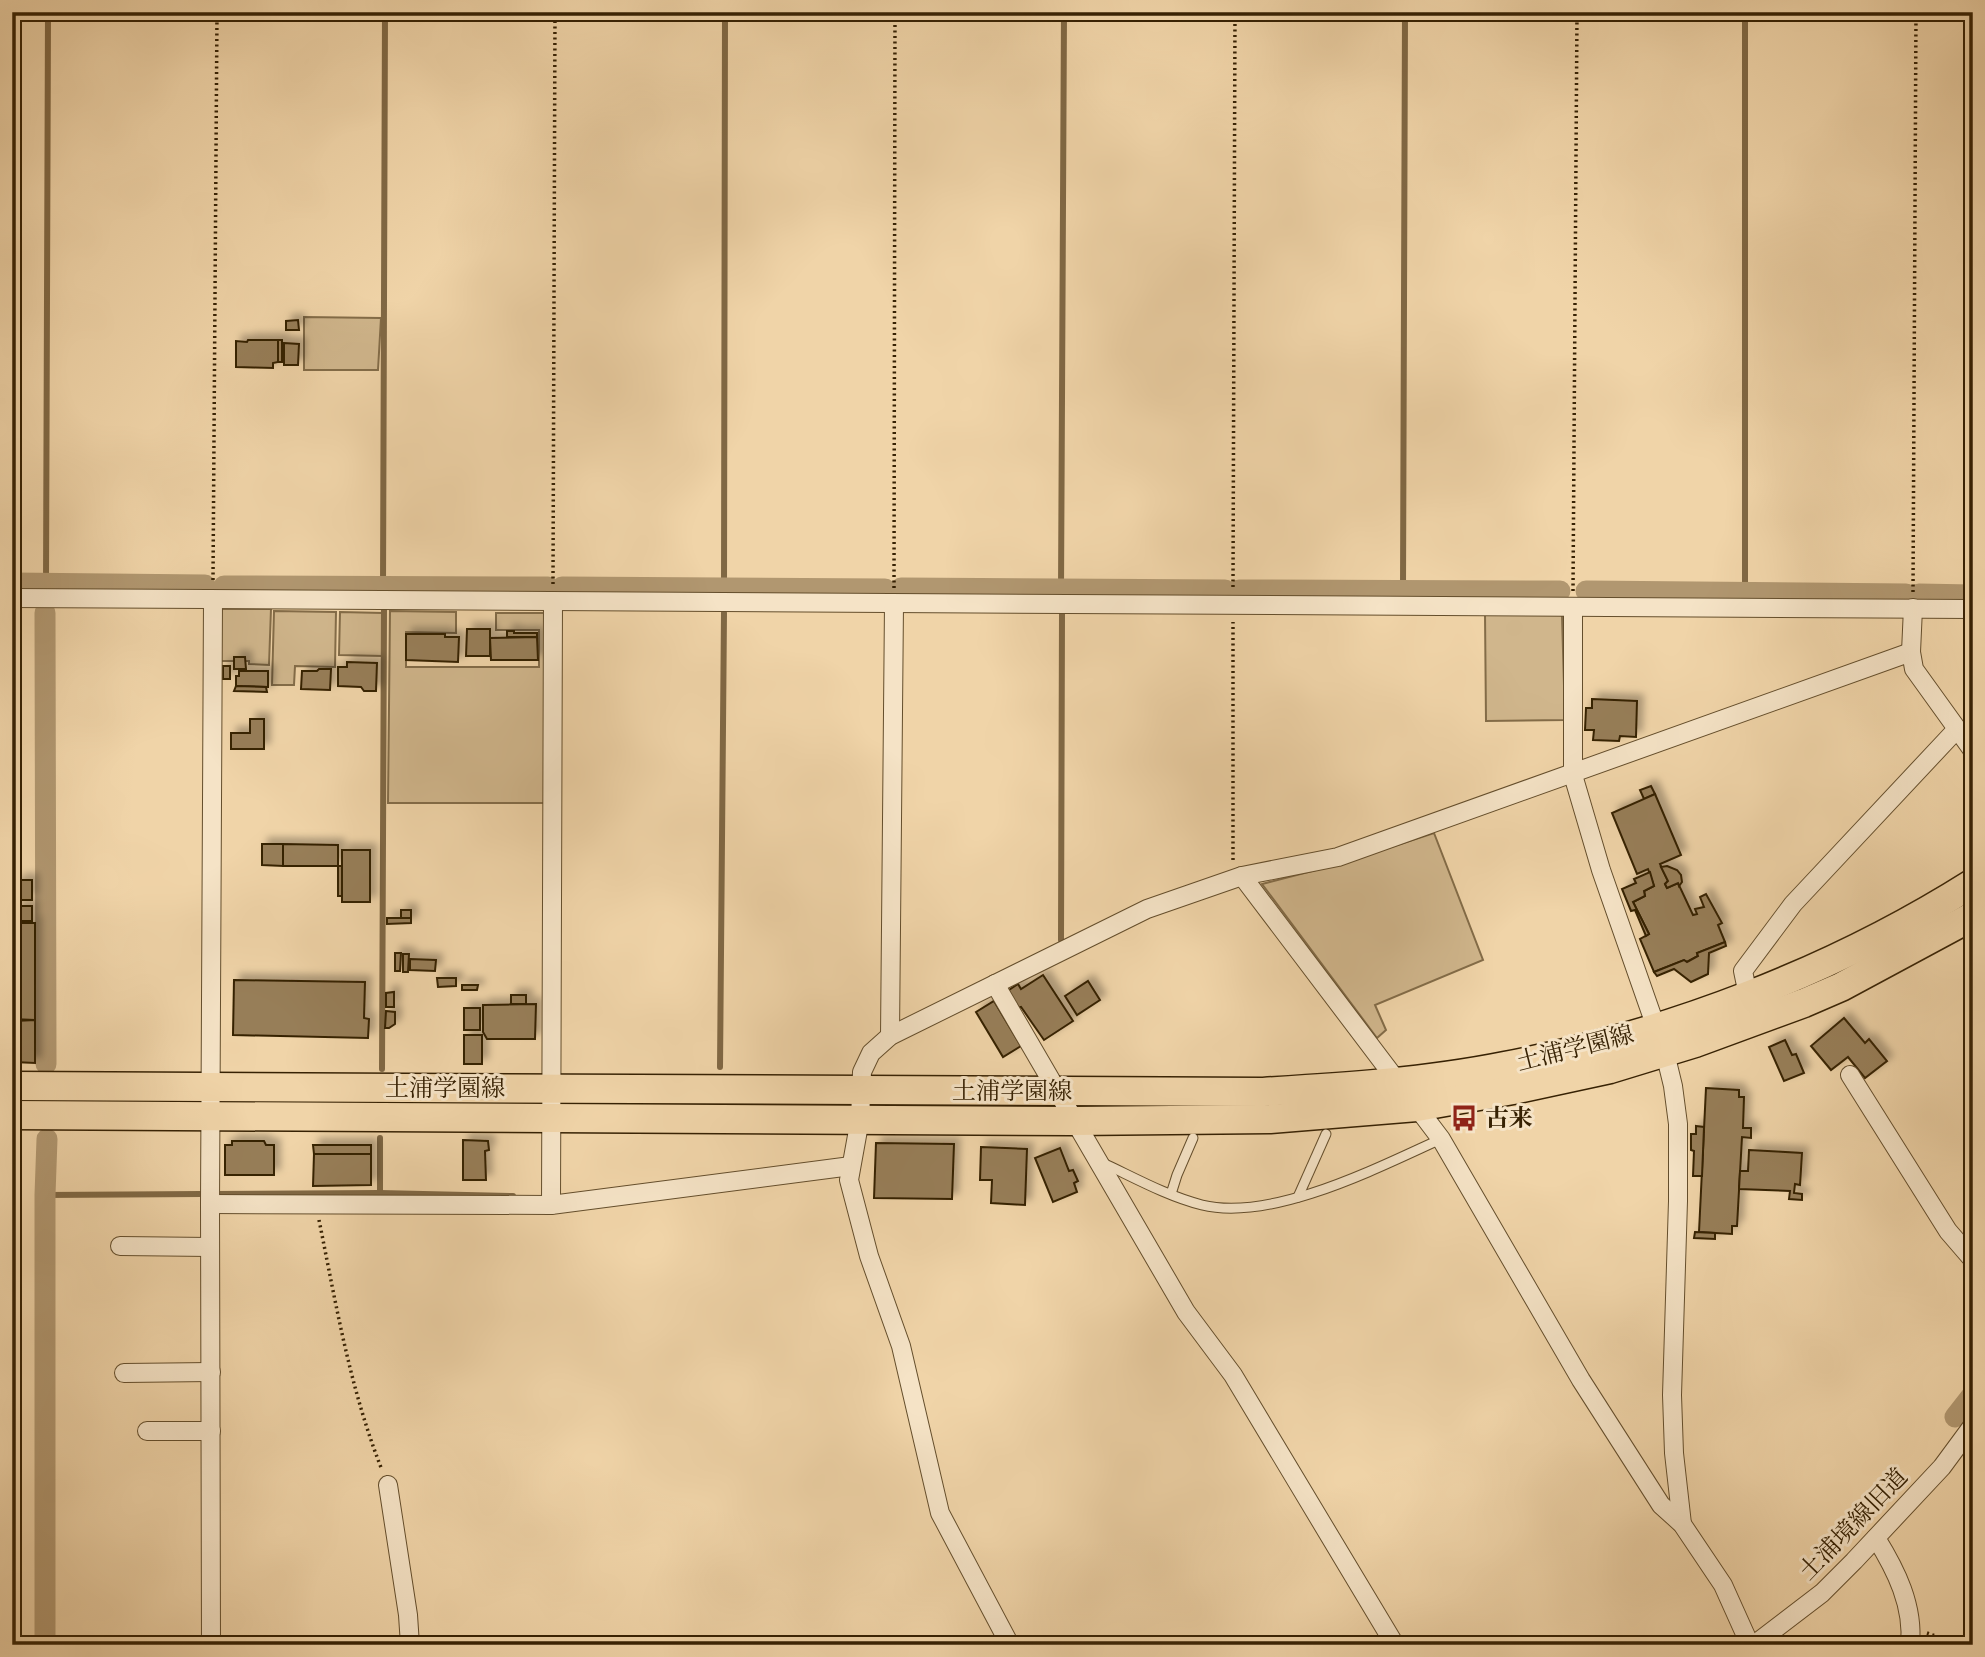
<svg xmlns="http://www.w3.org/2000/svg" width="1985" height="1657" font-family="'Gentium Book Plus','Noto Serif JP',serif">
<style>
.green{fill:#d0b68c;stroke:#836c48;stroke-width:2}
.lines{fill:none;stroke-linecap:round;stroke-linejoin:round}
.stream{stroke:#806844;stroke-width:6}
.canal{stroke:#b19770;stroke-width:21}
.building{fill:#977e59;stroke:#362103;stroke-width:2;filter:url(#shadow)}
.service-casing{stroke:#644e2c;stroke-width:11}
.minor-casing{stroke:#644e2c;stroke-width:20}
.primary-casing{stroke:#362103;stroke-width:31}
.path{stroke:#362103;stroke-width:3.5;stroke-dasharray:2 3.5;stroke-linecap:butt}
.service{stroke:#f5e3c6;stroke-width:9}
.minor{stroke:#f5e3c6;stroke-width:18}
.primary{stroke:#f0d4a8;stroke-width:28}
.labels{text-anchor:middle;stroke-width:6;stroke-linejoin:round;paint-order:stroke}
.street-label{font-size:24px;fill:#362103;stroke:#f5e3c6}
.poi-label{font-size:24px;font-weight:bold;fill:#362103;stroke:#f5e3c6;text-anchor:start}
</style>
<defs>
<filter id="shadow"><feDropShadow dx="6" dy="-6" stdDeviation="3.5" flood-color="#0004"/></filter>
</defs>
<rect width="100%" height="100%" fill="#f0d4a8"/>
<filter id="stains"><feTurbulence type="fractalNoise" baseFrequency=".00286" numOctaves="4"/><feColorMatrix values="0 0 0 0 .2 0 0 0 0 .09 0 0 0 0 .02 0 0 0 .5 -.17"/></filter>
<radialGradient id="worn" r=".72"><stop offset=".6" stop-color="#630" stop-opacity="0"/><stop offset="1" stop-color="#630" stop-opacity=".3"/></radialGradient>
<g class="green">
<polygon points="304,317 381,318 378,370 304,370"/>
<polygon points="221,609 271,609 269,665 249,664 249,661 220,661"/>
<polygon points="274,611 336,612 335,667 295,666 294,685 272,685"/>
<polygon points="390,611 456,612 456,633 406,632 406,667 539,667 539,630 496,630 496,613 547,613 546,803 388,803"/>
<polygon points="340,612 383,613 382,656 339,655"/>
<polygon points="1556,612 1562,616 1565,720 1486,721 1485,614"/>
<polygon points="1434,833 1483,960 1375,1005 1386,1030 1377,1038 1262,884 1339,864"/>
</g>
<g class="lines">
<g class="stream">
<polyline points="46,584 48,12"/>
<polyline points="383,588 385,12"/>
<polyline points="724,588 725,12"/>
<polyline points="1061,590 1064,12"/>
<polyline points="1403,591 1405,12"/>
<polyline points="1745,593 1745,12"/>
<polyline points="1061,940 1062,614"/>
<polyline points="720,1067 724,613"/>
<polyline points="382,1069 384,610"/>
<polyline points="380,1193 380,1138"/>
<polyline points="215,1194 380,1193 513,1196"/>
<polyline points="45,1195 202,1194"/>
</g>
<g class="canal">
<polyline points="12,583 205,585"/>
<polyline points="224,586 548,587"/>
<polyline points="562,587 885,589"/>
<polyline points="901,588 1225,590"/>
<polyline points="1239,590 1560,591"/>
<polyline points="1586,591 1906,594"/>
<polyline points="1919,594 1973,595"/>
<polyline points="45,613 46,1064"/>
<polyline points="1955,1417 1973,1394"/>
<polyline points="45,1645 45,1195 47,1139"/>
</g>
</g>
<g class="building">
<polygon points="298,320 299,330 286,330 286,321"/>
<polygon points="248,340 278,340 278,362 273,363 273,368 236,367 236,341 247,342"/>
<rect x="278" y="340" width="4" height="22"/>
<polygon points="284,343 299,344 298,365 284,365"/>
<polygon points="467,629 490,629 490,656 466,656"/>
<polygon points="507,631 514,631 514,633 537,633 537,637 507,637"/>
<polygon points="406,634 445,634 445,637 459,637 458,662 406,660"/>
<polygon points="537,637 538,660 491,660 490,638"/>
<polygon points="234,657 245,657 246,669 234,669"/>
<polygon points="347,662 377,663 376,691 364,691 361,687 338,686 338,667 347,667"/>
<rect x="223" y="666" width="7" height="13"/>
<polygon points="319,669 331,669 330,690 301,689 302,671 317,671"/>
<polygon points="239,671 268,671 268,687 236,686 236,676 239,676"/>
<polygon points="236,686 266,687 267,692 234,691"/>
<polygon points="1592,699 1637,701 1636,737 1620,736 1619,741 1593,740 1594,730 1585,730 1586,708 1592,708"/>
<polygon points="250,719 264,719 264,749 231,749 231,733 250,733"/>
<polygon points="1651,786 1655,794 1644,799 1640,790"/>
<polygon points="1655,794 1681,855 1660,864 1668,881 1665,884 1667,888 1678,883 1693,915 1697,914 1695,909 1704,907 1700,897 1706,894 1722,923 1718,925 1725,942 1697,953 1698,956 1687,962 1684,960 1654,972 1640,939 1649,934 1633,902 1645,896 1644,891 1654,886 1648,869 1637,874 1612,813"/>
<polygon points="262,844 283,844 283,866 262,865"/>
<polygon points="283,844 338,845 338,866 283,866"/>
<rect x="342" y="850" width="28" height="52"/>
<rect x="338" y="866" width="4" height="30"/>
<polygon points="1667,866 1677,870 1681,875 1682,882 1679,886 1678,883 1667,888 1665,884 1668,881 1661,867"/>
<polygon points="1650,872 1654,886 1644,891 1645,896 1633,902 1649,934 1646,936 1635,910 1631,911 1622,889 1636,883 1634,879"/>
<polygon points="19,880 32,880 32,900 13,900 13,885 19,885"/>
<rect x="16" y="906" width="16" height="15"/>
<rect x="401" y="910" width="10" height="8"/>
<polygon points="387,918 411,918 411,923 387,924"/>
<polygon points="12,923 35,923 35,1020 12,1019"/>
<polygon points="1725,942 1726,946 1709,953 1708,974 1691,982 1674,969 1657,976 1654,972 1684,960 1687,962 1698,956 1697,953"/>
<polygon points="395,953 401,953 400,971 395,971"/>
<polygon points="403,954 409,954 408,972 403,972"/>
<polygon points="410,959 436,960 435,971 410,970"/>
<polygon points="1043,975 1073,1021 1044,1040 1021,1007 1017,1008 1006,992 1018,984 1021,989"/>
<polygon points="437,978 456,978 456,986 438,987"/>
<polygon points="234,980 365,982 364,1018 369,1019 368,1038 233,1035"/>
<polygon points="1088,981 1100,1000 1077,1015 1065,996"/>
<polygon points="462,985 478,985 477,990 462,990"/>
<polygon points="394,992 394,1007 386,1007 386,993"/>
<rect x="511" y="995" width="15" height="9"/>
<polygon points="994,1001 1021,1046 1003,1057 976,1012"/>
<polygon points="536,1004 535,1039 487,1039 483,1032 483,1005"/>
<rect x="464" y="1008" width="16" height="22"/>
<polygon points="386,1011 395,1012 395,1024 389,1028 385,1028"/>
<polygon points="1844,1018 1865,1043 1869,1039 1887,1061 1865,1078 1848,1057 1831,1070 1811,1046"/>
<polygon points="35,1020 35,1063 14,1062 15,1021"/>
<rect x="464" y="1035" width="18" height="29"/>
<polygon points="1785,1040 1792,1055 1796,1054 1804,1073 1784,1081 1769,1047"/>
<polygon points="1706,1088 1739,1090 1739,1097 1744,1097 1743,1128 1751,1128 1751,1138 1742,1137 1737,1226 1732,1226 1732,1234 1699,1232"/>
<polygon points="1696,1126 1704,1127 1702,1176 1693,1176 1694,1151 1691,1150 1691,1134 1696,1134"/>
<polygon points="463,1140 488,1141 489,1150 485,1151 486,1180 463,1180"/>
<polygon points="232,1141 264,1141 266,1145 274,1145 274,1175 225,1175 225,1145 232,1145"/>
<polygon points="876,1143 954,1144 952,1199 874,1198"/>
<polygon points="313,1145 371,1145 371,1154 314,1154"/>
<polygon points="981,1147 1027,1149 1025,1205 991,1203 992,1180 980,1180"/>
<polygon points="1060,1148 1069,1171 1073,1170 1078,1181 1074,1183 1077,1192 1053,1202 1035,1158"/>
<polygon points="1749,1150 1802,1153 1800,1185 1795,1184 1794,1193 1802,1194 1802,1200 1789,1199 1790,1191 1739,1189 1740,1171 1748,1171"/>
<polygon points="314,1154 371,1154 371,1185 313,1186"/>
<polygon points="1695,1232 1715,1233 1715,1239 1694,1238"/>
</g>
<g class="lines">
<g class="service-casing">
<g id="service">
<path d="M1103,1163C1135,1178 1167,1196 1202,1205C1272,1222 1377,1168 1441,1139"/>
<polyline points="1171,1194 1177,1175 1193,1138"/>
<polyline points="1298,1197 1326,1134"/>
</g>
</g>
<g class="minor-casing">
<g id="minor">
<polyline points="12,598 1973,609"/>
<polyline points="1573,608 1573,775 1601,870 1665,1053 1673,1086 1678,1124 1678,1201 1672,1395 1674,1453 1682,1524"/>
<polyline points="1913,608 1911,652 1914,669 1973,751"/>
<polyline points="1242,876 1441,1139 1581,1380 1661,1505 1682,1524 1723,1585 1750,1645"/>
<polyline points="995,984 1186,1312 1233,1375 1395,1645"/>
<polyline points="1748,995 1743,971 1793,904 1957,729"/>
<polyline points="890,1036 894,604"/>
<polyline points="1850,1075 1948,1231 1973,1260"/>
<polyline points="210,1204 551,1205 851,1166"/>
<polyline points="551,1205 553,601"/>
<polyline points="120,1246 210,1247"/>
<polyline points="124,1373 211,1372"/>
<polyline points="147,1431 211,1431"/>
<polyline points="388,1485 408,1615 410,1645"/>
<path d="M1876,1538C1896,1570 1914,1606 1910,1645"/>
<polyline points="211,1645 210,1204 213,600"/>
<polyline points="1010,1645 940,1513 901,1346 869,1256 849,1180 860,1119 862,1072 871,1053 890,1036 1147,909 1242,876 1338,857 1911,652"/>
<polyline points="1754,1645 1822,1593 1854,1561 1942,1467 1973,1425"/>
</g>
</g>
<g class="primary-casing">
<g id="primary">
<path d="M12,1086L1262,1092C1343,1087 1425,1082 1505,1066C1669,1034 1832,972 1973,883"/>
<polyline points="12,1115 1073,1121 1270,1119 1417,1107 1513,1090 1610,1069 1695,1043 1804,1003 1841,987 1973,916"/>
</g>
</g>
<g class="path">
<polyline points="213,580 217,12"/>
<polyline points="553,584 555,12"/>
<polyline points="1233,587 1235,12"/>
<polyline points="894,588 895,12"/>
<polyline points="1573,591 1577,12"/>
<polyline points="1913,592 1916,12"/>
<polyline points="1233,860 1233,622"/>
<path d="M319,1220C336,1304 350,1389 382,1470"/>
<polyline points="1927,1633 1962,1645"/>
</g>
<use href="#service" class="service"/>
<use href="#minor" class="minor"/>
<use href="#primary" class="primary"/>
</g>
<defs>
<g id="bus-bare" transform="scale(2.1)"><path d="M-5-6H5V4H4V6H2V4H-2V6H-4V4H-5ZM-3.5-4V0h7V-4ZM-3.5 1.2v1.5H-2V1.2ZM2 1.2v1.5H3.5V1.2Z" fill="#8f2418" stroke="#f5e3c6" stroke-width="2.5" paint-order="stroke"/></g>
</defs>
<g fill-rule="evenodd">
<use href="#bus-bare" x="1464" y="1118"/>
</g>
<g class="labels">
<g class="street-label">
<text transform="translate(1575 1048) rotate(-14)" y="8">土浦学園線</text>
<text x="445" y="1096">土浦学園線</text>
<text x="1012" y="1099">土浦学園線</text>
<text transform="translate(1853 1524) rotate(-46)" y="8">土浦境線旧道</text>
</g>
<g class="poi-label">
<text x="1485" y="1126">古来</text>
</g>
</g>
<rect width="1985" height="1657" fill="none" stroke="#f0d4a8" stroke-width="42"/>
<rect x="14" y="14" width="1957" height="1629" fill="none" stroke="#362103" stroke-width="3.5"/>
<rect x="21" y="21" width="1943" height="1615" fill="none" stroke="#362103" stroke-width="2"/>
<rect width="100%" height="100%" filter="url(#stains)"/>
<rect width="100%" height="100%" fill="url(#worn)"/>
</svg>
